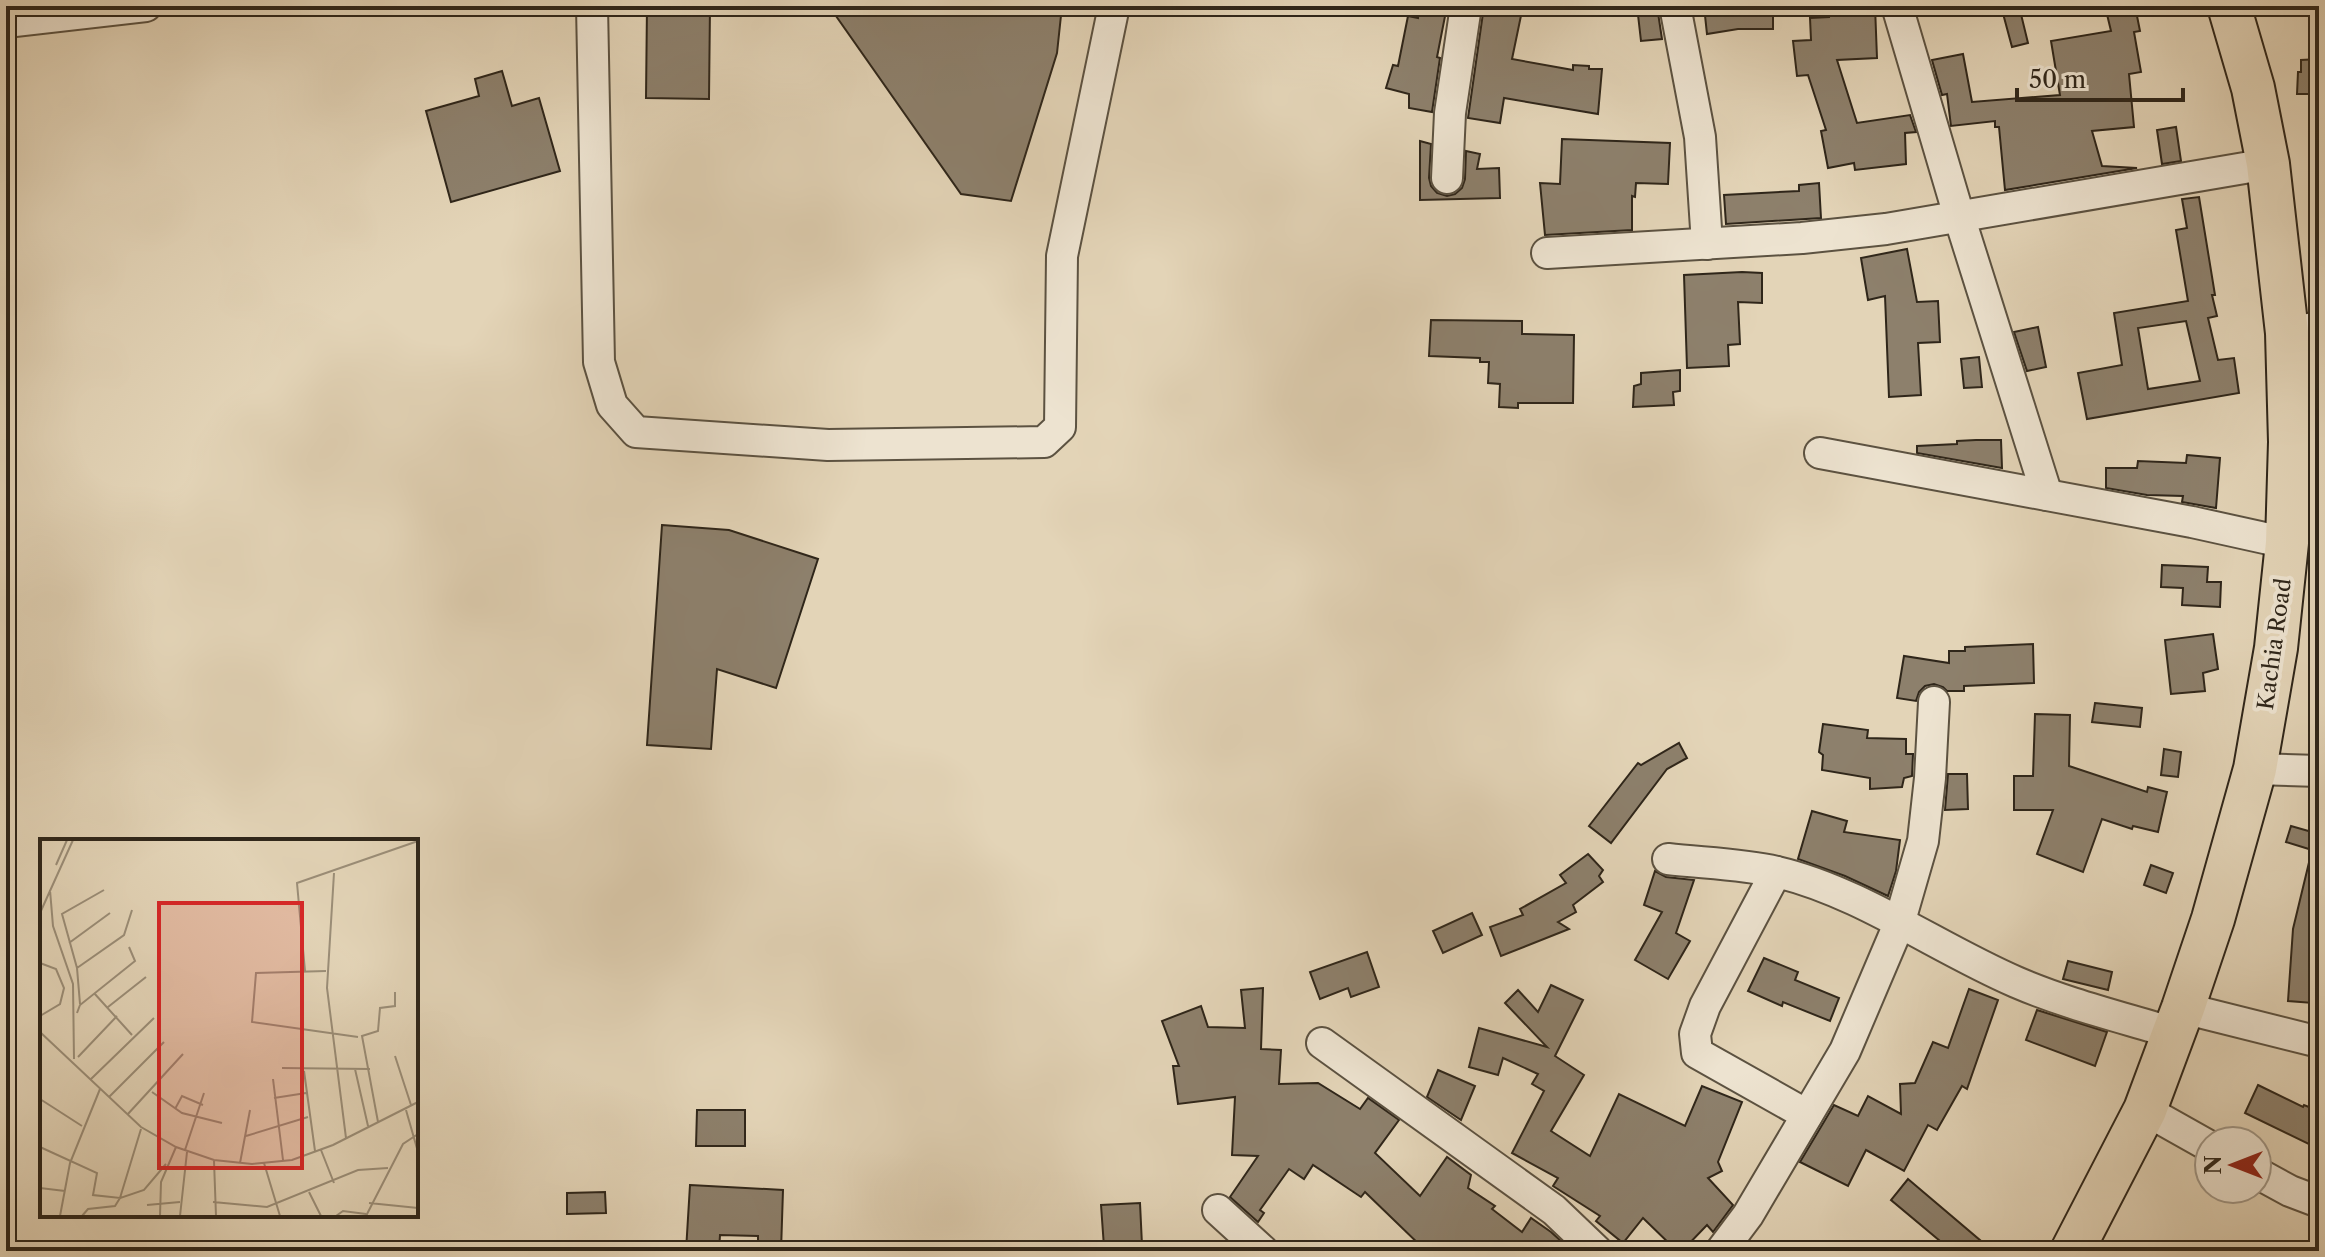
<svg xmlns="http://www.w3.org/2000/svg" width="2325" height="1257" font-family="'Libre Caslon Text',serif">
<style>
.building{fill:#8d806c;stroke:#2f261a;stroke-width:2;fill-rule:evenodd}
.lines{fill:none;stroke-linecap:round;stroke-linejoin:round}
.minor-casing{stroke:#5c5241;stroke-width:34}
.highway-casing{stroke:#2f261a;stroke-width:46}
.minor{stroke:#ede3d0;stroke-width:30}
.highway{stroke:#e3d4b7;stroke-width:42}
.labels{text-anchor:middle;stroke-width:8;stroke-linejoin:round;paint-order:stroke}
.street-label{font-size:22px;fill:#2f261a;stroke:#ede3d0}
.inset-road{fill:none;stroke:#9b8e78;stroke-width:2}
.view{fill:#d62828;fill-opacity:0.15;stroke:#d62828;stroke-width:4}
.inset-edge{fill:none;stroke:#2f261a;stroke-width:4}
</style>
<rect width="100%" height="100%" fill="#e3d4b7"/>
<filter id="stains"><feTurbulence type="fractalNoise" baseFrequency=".0025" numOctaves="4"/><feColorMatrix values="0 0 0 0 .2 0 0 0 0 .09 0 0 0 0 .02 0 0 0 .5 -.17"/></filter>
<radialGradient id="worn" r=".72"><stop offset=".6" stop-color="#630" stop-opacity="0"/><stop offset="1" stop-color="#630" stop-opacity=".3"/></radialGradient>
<g class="building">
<polygon points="647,6 710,6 709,99 646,98"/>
<polygon points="829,6 1062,6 1057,53 1011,201 961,194"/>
<polygon points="1419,6 1447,6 1437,57 1440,58 1432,112 1409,108 1409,94 1386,88 1393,65 1398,66 1408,16 1418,18"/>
<polygon points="1484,6 1523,6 1512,59 1573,70 1573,65 1589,66 1589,69 1602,69 1598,114 1504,98 1500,123 1468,118"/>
<polygon points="1637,6 1657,6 1662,39 1641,41"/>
<polygon points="1704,6 1773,6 1773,29 1738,29 1707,34"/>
<polygon points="1875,6 1877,58 1837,60 1857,123 1910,115 1916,132 1905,133 1906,164 1855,170 1854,163 1828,168 1821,131 1826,130 1808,75 1797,76 1793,41 1811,40 1810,18 1829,17 1828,7"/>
<polygon points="2001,6 2019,6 2028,43 2012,47"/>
<polygon points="2105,6 2135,6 2140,31 2134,32 2141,72 2129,74 2134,127 2092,131 2102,166 2137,168 2005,190 1999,127 1995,127 1995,121 1951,126 1947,94 1942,95 1932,60 1963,54 1972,102 2060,95 2051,41 2111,31"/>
<polygon points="2319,59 2319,94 2297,94 2298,72 2301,72 2301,60"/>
<polygon points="502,71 512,106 539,98 560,171 451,202 426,111 479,96 475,79"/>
<polygon points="2176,127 2181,161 2162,164 2157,130"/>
<polygon points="1562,139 1670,143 1668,184 1636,183 1635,197 1632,196 1632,230 1545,235 1540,183 1560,184"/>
<polygon points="1420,141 1431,144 1429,178 1431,186 1437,193 1447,196 1455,194 1462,188 1465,179 1466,151 1480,154 1477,169 1499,168 1500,198 1420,200"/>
<polygon points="1819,183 1821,218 1726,224 1724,195 1799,191 1799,185"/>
<path d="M2199,197L2215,295H2212L2217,316L2208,318L2218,360L2234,358L2239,393L2087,419L2078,373L2122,365L2114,313L2188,301L2176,230L2187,228L2182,199ZM2186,321L2200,381L2148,389L2138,328Z"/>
<polygon points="1907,249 1917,302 1938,301 1940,342 1918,343 1921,395 1889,397 1885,296 1868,300 1861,258"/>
<polygon points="1742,272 1762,273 1762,303 1738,302 1740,344 1728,345 1729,366 1687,368 1684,275"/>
<polygon points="1431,320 1522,321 1522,334 1574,335 1573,403 1518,403 1518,408 1499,407 1500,384 1488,383 1489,362 1480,362 1480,358 1429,356"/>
<polygon points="2038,327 2046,367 2027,371 2014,332"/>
<polygon points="1979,357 1982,387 1964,388 1961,359"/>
<polygon points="1680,370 1680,391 1673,392 1674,405 1633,407 1634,386 1641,384 1641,373"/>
<polygon points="1976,440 2001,440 2002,468 1917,453 1917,446 1957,444 1957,441"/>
<polygon points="2187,455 2220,458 2216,508 2182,502 2183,496 2147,495 2106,488 2106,468 2137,468 2138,461 2186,463"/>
<polygon points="662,525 729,530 818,559 776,688 717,669 711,749 647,745"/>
<polygon points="2162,565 2208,567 2207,582 2221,582 2220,607 2182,605 2183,588 2161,587"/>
<polygon points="2213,634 2218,669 2203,673 2205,691 2171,694 2165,640"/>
<polygon points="2033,644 2034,683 1964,686 1964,691 1947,691 1943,687 1934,684 1925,686 1919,692 1916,701 1897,698 1904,656 1949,663 1949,651 1965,651 1965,647"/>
<polygon points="2095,703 2142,708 2140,727 2092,722"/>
<polygon points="2035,714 2070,715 2069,766 2147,792 2148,787 2167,792 2158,832 2133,826 2132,829 2102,819 2083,872 2037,854 2053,810 2014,810 2014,776 2033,776"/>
<polygon points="1823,724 1868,730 1867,738 1906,739 1906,754 1913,754 1912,776 1904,778 1902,787 1870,789 1870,778 1822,770 1823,755 1819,752"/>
<polygon points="1679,743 1687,758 1667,769 1611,843 1589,826 1638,763 1641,765"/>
<polygon points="2164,749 2181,752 2178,777 2161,775"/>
<polygon points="1948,774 1967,774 1968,809 1945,810"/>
<polygon points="1812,811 1847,821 1844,832 1900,840 1896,871 1888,896 1845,876 1798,859"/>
<polygon points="2291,826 2319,834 2319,894 2311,930 2319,930 2313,1003 2288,1001 2293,929 2312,850 2286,842"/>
<polygon points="1588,854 1603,870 1599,876 1603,882 1573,905 1576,912 1558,922 1569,929 1501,956 1490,927 1523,915 1520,909 1566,883 1560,875"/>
<polygon points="2151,865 2173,873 2166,893 2144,885"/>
<polygon points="1655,871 1666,877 1694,880 1676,933 1690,941 1668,979 1635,960 1662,912 1644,905"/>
<polygon points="1472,913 1482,935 1443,953 1433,931"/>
<polygon points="1367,952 1379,987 1351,997 1348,988 1320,999 1310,972"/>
<polygon points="1764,958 1798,972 1795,980 1839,998 1830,1021 1783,1002 1782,1006 1748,991"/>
<polygon points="2068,961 2112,972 2108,990 2063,979"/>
<polygon points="1551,985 1583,1000 1555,1056 1584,1075 1551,1131 1590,1156 1619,1094 1685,1126 1702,1086 1742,1102 1718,1162 1722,1171 1708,1178 1733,1205 1713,1232 1707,1225 1682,1251 1677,1251 1643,1218 1623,1243 1596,1221 1600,1216 1553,1186 1558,1178 1512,1153 1544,1091 1532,1084 1538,1074 1503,1058 1498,1075 1469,1067 1479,1028 1547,1047 1505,1003 1518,990 1538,1012"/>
<polygon points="1263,988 1261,1049 1281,1050 1279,1084 1318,1083 1360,1109 1368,1098 1399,1120 1375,1153 1420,1196 1447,1157 1471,1175 1468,1188 1495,1206 1492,1209 1522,1232 1531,1218 1551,1232 1562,1242 1556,1251 1426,1251 1365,1192 1361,1197 1313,1165 1304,1179 1289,1169 1260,1210 1264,1213 1258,1222 1230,1197 1258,1156 1232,1155 1235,1097 1178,1104 1173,1066 1179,1066 1162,1021 1201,1006 1208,1027 1245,1028 1241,990"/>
<polygon points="1969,989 1998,1000 1967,1089 1962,1086 1937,1130 1928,1125 1904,1171 1866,1150 1848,1186 1800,1162 1834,1105 1858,1116 1868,1096 1901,1114 1900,1084 1915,1083 1933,1042 1948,1048"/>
<polygon points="2037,1010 2107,1032 2095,1066 2026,1040"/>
<polygon points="1438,1070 1475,1086 1461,1120 1427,1097"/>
<polygon points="2258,1085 2303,1107 2304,1105 2319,1111 2319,1149 2245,1113"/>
<polygon points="697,1110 745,1110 745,1146 696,1146"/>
<polygon points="1908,1179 1981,1241 1973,1251 1952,1251 1891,1200"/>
<polygon points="690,1185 783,1190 781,1251 758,1251 758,1236 720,1235 719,1251 686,1251"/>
<polygon points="605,1192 606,1213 567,1214 567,1193"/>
<polygon points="1140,1203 1142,1245 1104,1247 1101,1205"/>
</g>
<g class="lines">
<g class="minor-casing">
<g id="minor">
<polyline points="592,6 599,362 612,405 636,432 828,445 1044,442 1060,427 1062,256 1114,6"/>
<polyline points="1675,6 1700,137 1707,244"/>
<polyline points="1897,6 1959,216 2047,495"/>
<polyline points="6,22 146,6"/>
<polyline points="1447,178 1450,113 1466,6"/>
<polyline points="1547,253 1802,238 1886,229 2268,164"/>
<polyline points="2287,333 2319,327"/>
<polyline points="1820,453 2192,522 2287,543"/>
<polyline points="2255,769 2319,771"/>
<path d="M1668,859C1702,863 1744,864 1777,872C1859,891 1939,949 2016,982C2067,1004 2121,1017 2173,1033"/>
<polyline points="1776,872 1705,1006 1695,1034 1697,1053 1807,1115"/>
<polyline points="2183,1008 2319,1042"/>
<polyline points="1322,1043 1554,1210 1597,1251"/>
<polyline points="2145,1110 2209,1146"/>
<polyline points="2257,1173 2290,1191 2319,1202"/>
<polyline points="1218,1210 1263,1251"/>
<polyline points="1721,1251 1748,1215 1845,1051 1899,924 1923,841 1930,778 1934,702"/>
</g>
</g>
<g class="highway-casing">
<polyline id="highway" points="2072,1251 2145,1110 2183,1008 2213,919 2255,769 2276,648 2287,543 2290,442 2287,333 2268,164 2253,88 2229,6"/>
</g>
<use href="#minor" class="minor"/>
<use href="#highway" class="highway"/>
</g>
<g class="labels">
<g class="street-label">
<text transform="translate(2274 644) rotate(-82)" y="8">Kachia Road</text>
</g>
</g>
<g transform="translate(40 839)">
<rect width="378" height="378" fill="#e3d4b7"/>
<path class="inset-road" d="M16,26L27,1M294,34L287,149L306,299M10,51L13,87L33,145L34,220M0,74L33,1M29,104L70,74M0,124L16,130L24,149L20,165L0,177M37,129L84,96L92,71M265,132L257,44L378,2M286,132L216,134L212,183L318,198M54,154L92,196M40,165L37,129L22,75L64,51M68,168L106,138M37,174L40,166L95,122L89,108M0,193L101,288L136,308L174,321L212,325L252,321L293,306L378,263M355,217L371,266M38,218L77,177M242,229L330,230M315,230L328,287M264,232L275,312M51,240L114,179M233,240L243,321M112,253L142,274L182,284M69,258L124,203M234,259L266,254M0,260L42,287M135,270L142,257L163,266M366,271L378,313M87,276L143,215M338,283L322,197L338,192L340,169L355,167V153M206,297L268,278M0,308L57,334L53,356L80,359L101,290M145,311L164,254M281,311L294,344M174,322L176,377M200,324L210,271M224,324L240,377M0,349L25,352M269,353L281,377M173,363L227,368L318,331L348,329M329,364L378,369M107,366L140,363M20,377L30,324L60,250M42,377L48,370L75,367L80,359L104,351L126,325M120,377L121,343L136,308M140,377L147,313M296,377L303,372L326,375M326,377L363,305L378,295"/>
<path class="view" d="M119,64H262V329H119Z"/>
<rect width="378" height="378" class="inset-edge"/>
</g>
<rect width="2325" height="1257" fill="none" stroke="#e3d4b7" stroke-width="32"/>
<rect x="8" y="8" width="2309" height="1241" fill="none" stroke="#2f261a" stroke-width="4"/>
<rect x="16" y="16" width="2293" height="1225" fill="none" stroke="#2f261a" stroke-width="2"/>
<g transform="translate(2233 1165) rotate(270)"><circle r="38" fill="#ede3d0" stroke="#a19787" stroke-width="2"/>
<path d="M0-6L14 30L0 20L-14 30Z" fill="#8f2418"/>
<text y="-12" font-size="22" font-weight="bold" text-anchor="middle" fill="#2f261a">N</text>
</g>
<path d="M2017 88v12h166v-12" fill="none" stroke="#2f261a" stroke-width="4"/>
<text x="2029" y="88" font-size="24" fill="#2f261a" stroke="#ede3d0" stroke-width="6" paint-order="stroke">50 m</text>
<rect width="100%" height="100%" filter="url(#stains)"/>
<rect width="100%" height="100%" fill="url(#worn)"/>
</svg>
